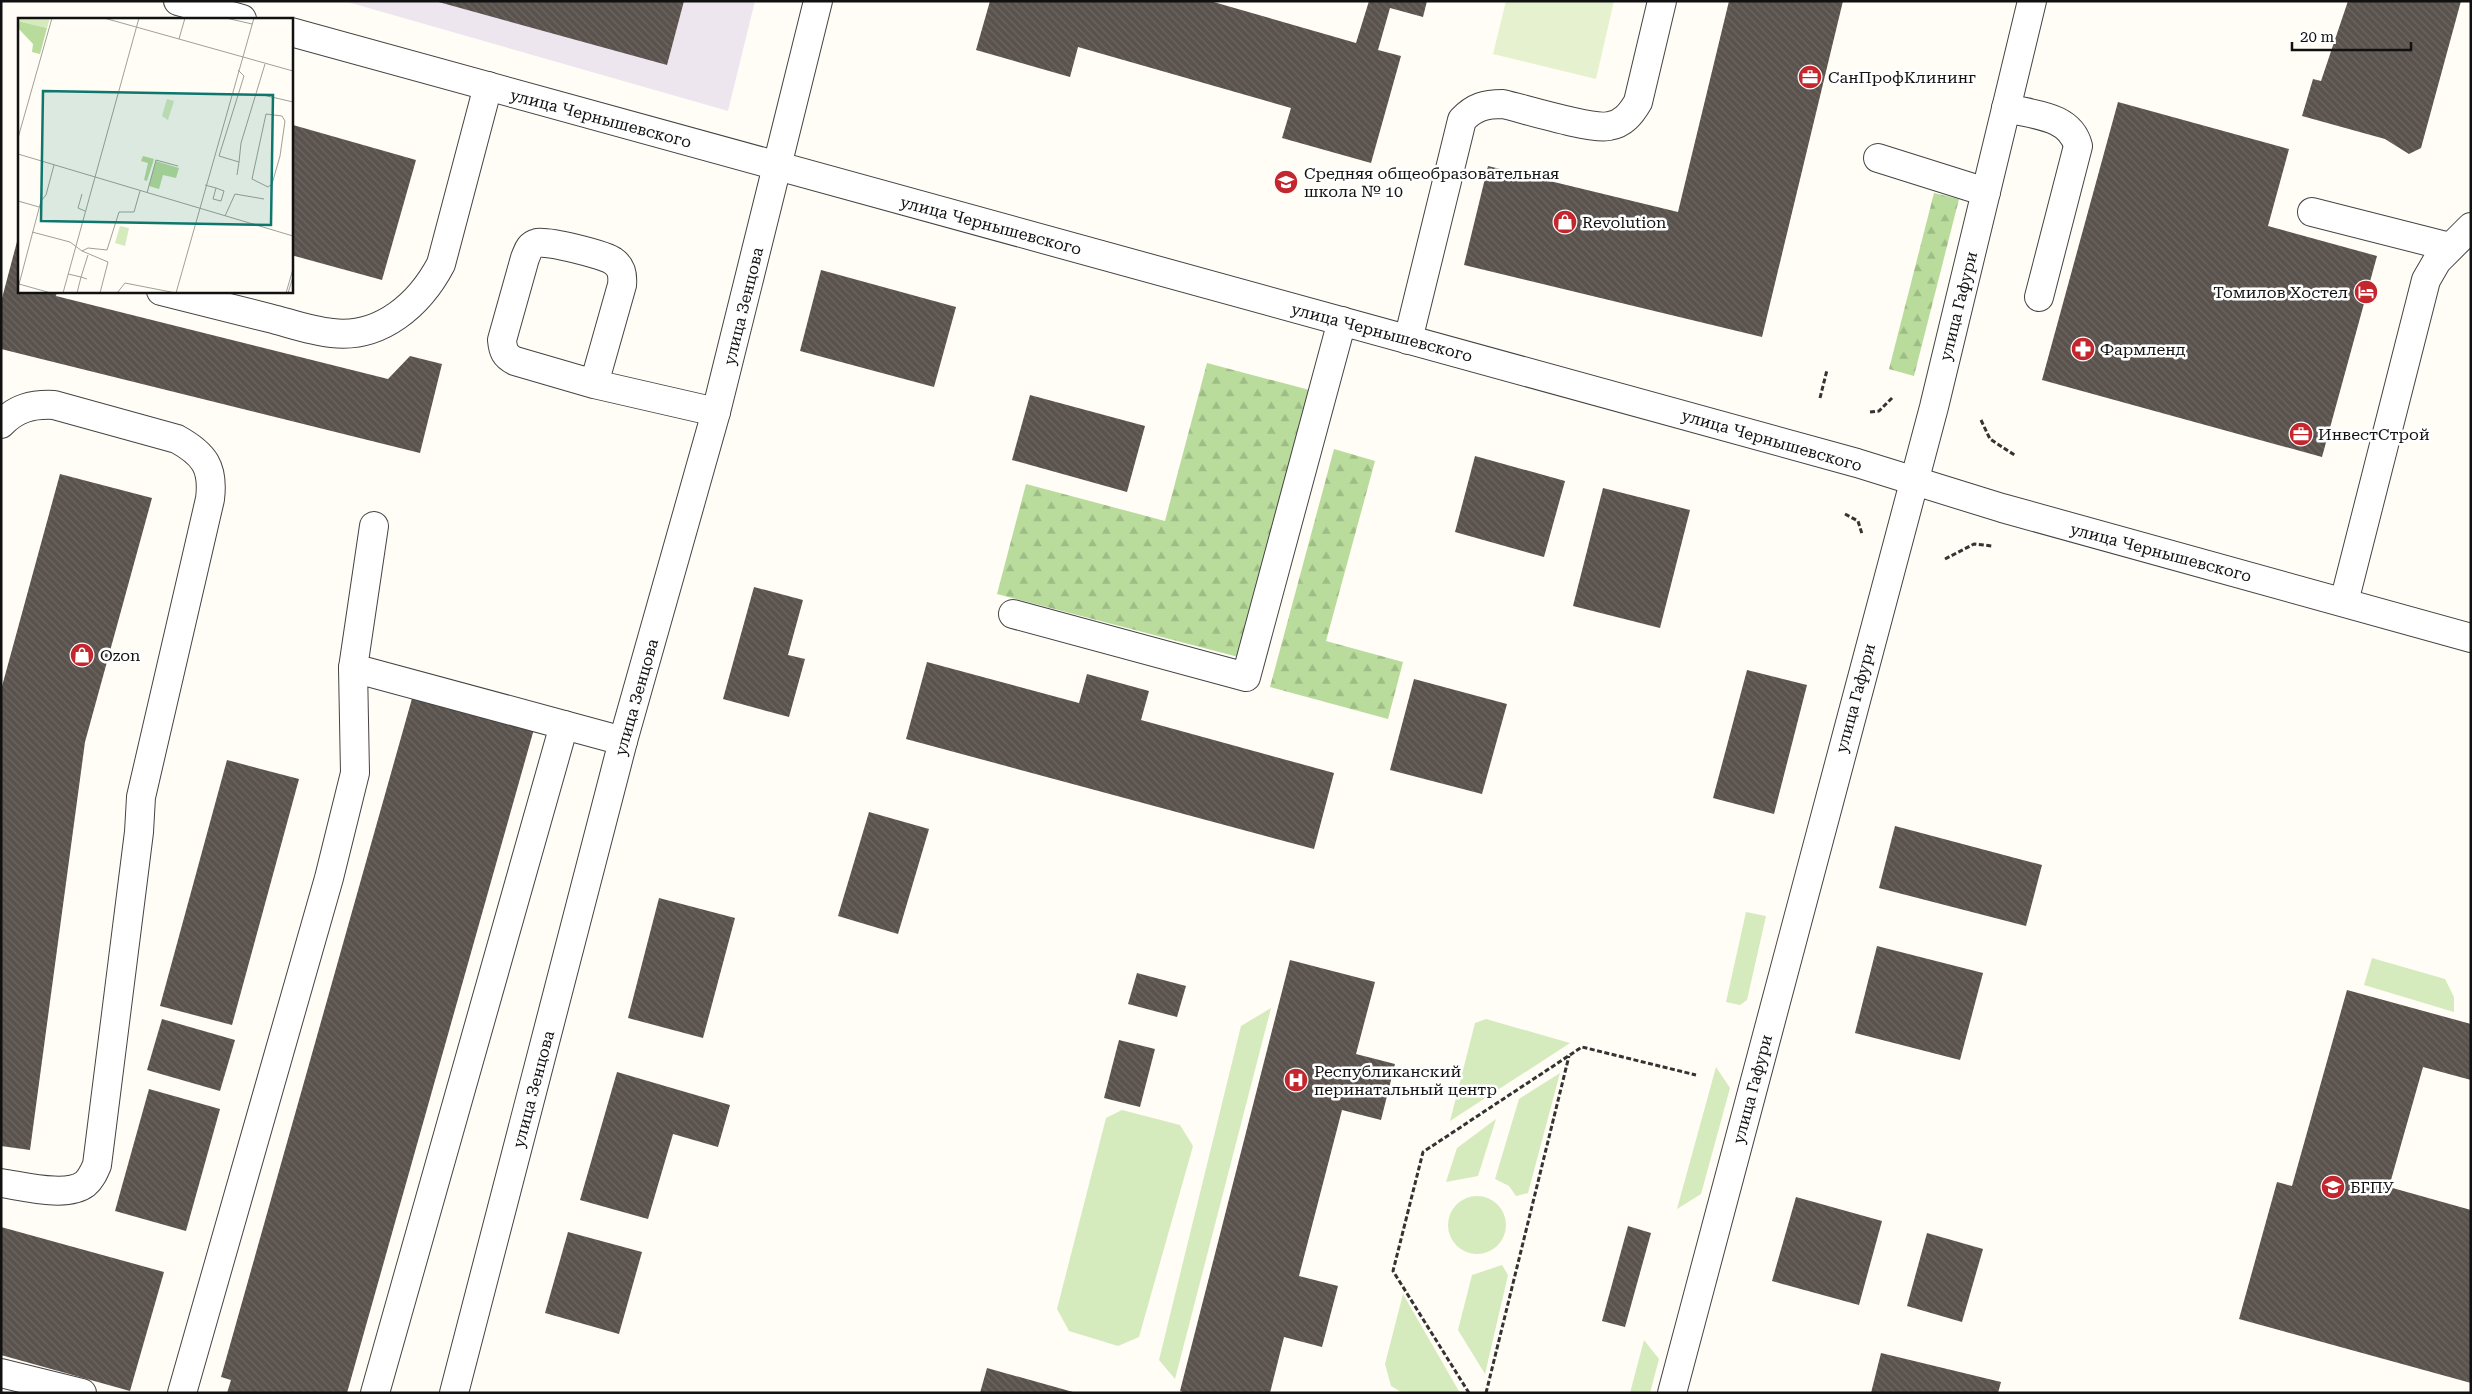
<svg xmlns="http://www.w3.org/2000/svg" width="2472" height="1394" font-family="'Roboto Serif',serif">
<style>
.industrial{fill:#eee6ef}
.grass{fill:#d5ebbd}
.forest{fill:url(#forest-firs)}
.pitch{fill:#e6f2cf}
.building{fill:url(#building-back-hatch)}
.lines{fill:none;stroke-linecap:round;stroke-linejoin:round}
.minor-casing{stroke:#444;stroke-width:30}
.path{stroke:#333;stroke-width:3;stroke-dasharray:5 2.5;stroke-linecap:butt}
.minor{stroke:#fff;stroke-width:28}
.labels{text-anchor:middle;stroke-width:5;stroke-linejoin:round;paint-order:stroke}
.poi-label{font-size:16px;fill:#111;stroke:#fff;text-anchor:start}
.street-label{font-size:16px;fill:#111;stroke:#fff}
.inset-road{fill:none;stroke:#a09f9a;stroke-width:1}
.view{fill:#0f766e;fill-opacity:0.15;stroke:#0f766e;stroke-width:2.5}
.inset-edge{fill:none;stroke:#111;stroke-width:2.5}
</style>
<defs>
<pattern id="forest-firs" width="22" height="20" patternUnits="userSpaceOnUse" patternTransform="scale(1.25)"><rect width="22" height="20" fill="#b9dc9c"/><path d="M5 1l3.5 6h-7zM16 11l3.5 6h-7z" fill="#9ebc85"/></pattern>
<pattern id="building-back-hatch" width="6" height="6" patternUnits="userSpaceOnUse" patternTransform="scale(1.25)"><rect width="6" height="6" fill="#5a524d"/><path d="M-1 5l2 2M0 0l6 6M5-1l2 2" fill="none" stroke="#6d6662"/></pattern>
</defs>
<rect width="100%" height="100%" fill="#fffdf5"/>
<polygon class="industrial" points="344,1 755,1 728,111"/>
<g class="grass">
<polygon points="1746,912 1766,916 1747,1000 1740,1005 1726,1002"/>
<polygon points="2372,958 2445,979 2454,997 2454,1012 2364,985"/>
<polygon points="1271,1008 1175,1379 1159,1360 1241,1026"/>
<polygon points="1486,1019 1570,1043 1450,1121 1475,1023"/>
<polygon points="1716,1067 1730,1088 1701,1194 1677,1209"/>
<polygon points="1560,1073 1528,1193 1516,1196 1509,1186 1495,1179 1519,1099"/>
<polygon points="1122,1110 1180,1125 1193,1146 1139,1337 1118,1346 1069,1331 1057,1309 1106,1118"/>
<polygon points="1496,1119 1478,1176 1446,1182 1457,1148"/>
<circle cx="1477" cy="1225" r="29"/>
<polygon points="1502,1265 1508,1275 1485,1374 1458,1330 1472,1275"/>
<polygon points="1403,1294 1460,1393 1403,1393 1391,1386 1385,1364"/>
<polygon points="1644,1340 1659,1359 1650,1393 1630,1393"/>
</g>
<g class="forest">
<polygon points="1934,193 1959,199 1914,376 1889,369"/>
<polygon points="1207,363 1317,392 1246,659 997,594 1026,484 1165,521"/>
<polygon points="1334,449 1375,461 1326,641 1403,662 1388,719 1270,687"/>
</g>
<polygon class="pitch" points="1506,1 1614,1 1596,79 1493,54"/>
<g class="building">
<polygon points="435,1 684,1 667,65"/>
<polygon points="990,1 1210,1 1356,43 1369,1 1427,1 1423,17 1390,8 1378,50 1401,56 1371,163 1282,138 1291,108 1078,47 1070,77 976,50"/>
<polygon points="1729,1 1843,1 1762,337 1464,265 1488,166 1678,212"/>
<polygon points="2348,1 2461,1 2421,148 2409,154 2385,139 2302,116 2313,79 2321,81"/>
<polygon points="2118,102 2289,149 2268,226 2377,256 2322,457 2042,380"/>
<polygon points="293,125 416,160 382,280 291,255"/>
<polygon points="19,234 19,291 57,291 56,296 388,379 410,356 442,364 420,453 1,349 1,302"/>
<polygon points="821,270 956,307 934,387 800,351"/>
<polygon points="1030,395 1145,426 1127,492 1012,460"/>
<polygon points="1475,456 1565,481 1544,557 1455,532"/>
<polygon points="60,474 152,498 85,742 30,1150 1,1146 1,690"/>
<polygon points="1603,488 1690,510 1660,628 1573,606"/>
<polygon points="754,587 803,600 788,655 805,659 789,717 723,699"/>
<polygon points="927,662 1079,703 1087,674 1149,691 1141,720 1334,773 1314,849 906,739"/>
<polygon points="1747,670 1807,685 1774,814 1713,798"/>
<polygon points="1414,679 1507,704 1482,794 1390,770"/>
<polygon points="413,695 534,729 347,1393 227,1393 231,1380 221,1377"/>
<polygon points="227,760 299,779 232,1025 160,1006"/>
<polygon points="869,812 929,829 898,934 838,916"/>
<polygon points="1895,826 2042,865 2026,926 1879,888"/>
<polygon points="659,898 735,918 703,1038 628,1018"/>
<polygon points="1877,946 1983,973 1960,1060 1855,1033"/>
<polygon points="1290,960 1375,982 1356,1054 1395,1064 1381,1120 1342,1110 1299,1276 1338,1286 1322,1347 1284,1337 1270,1393 1185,1393 1180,1391"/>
<polygon points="1137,973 1186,986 1177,1017 1128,1004"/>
<polygon points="2347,990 2471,1024 2471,1080 2423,1067 2389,1187 2471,1210 2471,1383 2239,1319 2277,1182 2292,1186"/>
<polygon points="162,1019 235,1040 220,1091 147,1070"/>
<polygon points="1119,1040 1155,1049 1140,1107 1104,1098"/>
<polygon points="617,1072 730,1105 718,1147 673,1134 648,1219 580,1200"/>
<polygon points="149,1089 220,1109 186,1231 115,1211"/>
<polygon points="1796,1197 1882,1221 1859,1305 1772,1281"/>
<polygon points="1628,1226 1651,1233 1625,1327 1602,1321"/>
<polygon points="1,1227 164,1272 130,1391 1,1355"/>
<polygon points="568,1232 642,1252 619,1334 545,1313"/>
<polygon points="1927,1233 1983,1249 1962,1322 1907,1306"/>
<polygon points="1881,1353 2001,1382 1998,1393 1871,1393"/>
<polygon points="987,1368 1073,1392 1073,1393 980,1393"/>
</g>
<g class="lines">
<g class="minor-casing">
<g id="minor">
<polyline points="178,1 242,19"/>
<polyline points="291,32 1857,463 2002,508 2471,638"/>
<path d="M2006,108C2033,115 2070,115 2078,146L2039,297"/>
<polyline points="1878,158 1986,192"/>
<polyline points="2312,212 2450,247"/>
<path d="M161,291C197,300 233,309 269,318C289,323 311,331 332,333C381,339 420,304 441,264L488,86"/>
<path d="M1408,340L1462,120C1474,107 1485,104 1503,104C1524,109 1592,130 1609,126C1623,124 1631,114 1638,102L1662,1"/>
<path d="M594,384L622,285C623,275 622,267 613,261C606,255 545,240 537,243C529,245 528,251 525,258L502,340C503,351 505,356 515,361L594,384L716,412"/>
<path d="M1,424C16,408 32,404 54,405L177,439C204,454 214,467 210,499L141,797L139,832L97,1165C94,1172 91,1179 85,1184C67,1198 23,1186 1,1183"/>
<polyline points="374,526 353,668 564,725 375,1393"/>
<polyline points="2344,602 2426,280 2437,261 2471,227"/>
<polyline points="1013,614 1246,677 1342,321"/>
<polyline points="564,725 623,741"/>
<polyline points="1,1373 82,1393"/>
<polyline points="182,1393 329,878 355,773 353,668"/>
<polyline points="454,1393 623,741 716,412 818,1"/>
<polyline points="1672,1393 1934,407 2032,1"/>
</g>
</g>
<g class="path">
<polyline points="1820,398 1827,370"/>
<polyline points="1870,412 1879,411 1893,397"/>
<polyline points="1981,420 1990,439 2016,456"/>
<polyline points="1845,514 1858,521 1862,534"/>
<polyline points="1945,559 1974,544 1992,546"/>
<polyline points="1469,1393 1393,1271 1423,1152 1582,1047 1696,1075"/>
<polyline points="1486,1393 1569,1056"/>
</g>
<use href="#minor" class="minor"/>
</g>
<defs>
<g id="office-disc" transform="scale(1.25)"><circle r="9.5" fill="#c4262e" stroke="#fff"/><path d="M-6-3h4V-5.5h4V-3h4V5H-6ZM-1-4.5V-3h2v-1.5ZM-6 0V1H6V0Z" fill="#fff"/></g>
<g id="school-disc" transform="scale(1.25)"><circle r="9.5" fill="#c4262e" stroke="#fff"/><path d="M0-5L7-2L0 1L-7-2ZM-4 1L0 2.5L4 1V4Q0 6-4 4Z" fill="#fff"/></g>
<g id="shop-disc" transform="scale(1.25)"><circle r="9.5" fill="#c4262e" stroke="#fff"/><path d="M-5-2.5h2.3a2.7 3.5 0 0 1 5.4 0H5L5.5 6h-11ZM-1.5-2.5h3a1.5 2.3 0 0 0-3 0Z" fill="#fff"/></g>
<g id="hotel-disc" transform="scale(1.25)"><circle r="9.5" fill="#c4262e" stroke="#fff"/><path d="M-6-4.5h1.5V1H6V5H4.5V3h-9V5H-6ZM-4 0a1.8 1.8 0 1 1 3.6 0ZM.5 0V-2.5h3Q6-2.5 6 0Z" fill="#fff"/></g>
<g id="pharmacy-disc" transform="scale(1.25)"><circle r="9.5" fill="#c4262e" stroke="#fff"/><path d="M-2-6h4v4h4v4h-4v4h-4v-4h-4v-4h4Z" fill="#fff"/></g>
<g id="hospital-disc" transform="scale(1.25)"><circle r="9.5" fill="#c4262e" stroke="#fff"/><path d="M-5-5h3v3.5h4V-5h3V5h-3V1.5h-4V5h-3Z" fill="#fff"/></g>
<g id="university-disc" transform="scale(1.25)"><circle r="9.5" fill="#c4262e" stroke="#fff"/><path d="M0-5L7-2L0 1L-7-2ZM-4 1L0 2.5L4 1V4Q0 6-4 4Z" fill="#fff"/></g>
</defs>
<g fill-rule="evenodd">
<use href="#office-disc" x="1810" y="77"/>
<use href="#school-disc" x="1286" y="182"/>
<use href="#shop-disc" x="1565" y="222"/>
<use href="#hotel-disc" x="2366" y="292"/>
<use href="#pharmacy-disc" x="2083" y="349"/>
<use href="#office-disc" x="2301" y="434"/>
<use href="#shop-disc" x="82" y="655"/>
<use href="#hospital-disc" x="1296" y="1080"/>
<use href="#university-disc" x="2333" y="1187"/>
</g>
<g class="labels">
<g class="poi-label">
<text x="1828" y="83">СанПрофКлининг</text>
<text x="1304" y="179">Средняя общеобразовательная<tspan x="1304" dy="18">школа № 10</tspan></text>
<text x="1582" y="228">Revolution</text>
<text x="2348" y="298" text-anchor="end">Томилов Хостел</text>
<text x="2100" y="355">Фармленд</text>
<text x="2318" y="440">ИнвестСтрой</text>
<text x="100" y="661">Ozon</text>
<text x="1314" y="1077">Республиканский<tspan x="1314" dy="18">перинатальный центр</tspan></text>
<text x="2350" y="1193">БГПУ</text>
</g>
<g class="street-label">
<text transform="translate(601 118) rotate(15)" y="6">улица Чернышевского</text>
<text transform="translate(991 225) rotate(15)" y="6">улица Чернышевского</text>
<text transform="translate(743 306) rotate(-76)" y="6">улица Зенцова</text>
<text transform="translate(1958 306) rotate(-76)" y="6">улица Гафури</text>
<text transform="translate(1382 332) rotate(15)" y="6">улица Чернышевского</text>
<text transform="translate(1772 440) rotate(16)" y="6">улица Чернышевского</text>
<text transform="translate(2161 552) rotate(15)" y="6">улица Чернышевского</text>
<text transform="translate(636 697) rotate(-74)" y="6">улица Зенцова</text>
<text transform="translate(1855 698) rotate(-75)" y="6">улица Гафури</text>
<text transform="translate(533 1089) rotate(-75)" y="6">улица Зенцова</text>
<text transform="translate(1752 1089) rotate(-75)" y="6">улица Гафури</text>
</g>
</g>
<g transform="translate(18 18)">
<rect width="275" height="275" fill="#fffdf5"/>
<path d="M0,0H32L29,10L0,3ZM149,81L156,83L150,102L144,98ZM102,208L111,210L107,228L97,225Z" fill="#d5ebbd"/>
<path d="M0,3L29,10L22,36L14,34L15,26L0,10ZM125,138L136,141L129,163L126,162L130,145L123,143ZM138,143L161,150L158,160L145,157L141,171L131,168Z" fill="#b9dc9c"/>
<path class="inset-road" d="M86,0L275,53M208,0L234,6M161,21L167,0M245,77L275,84M248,96L264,98L267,103L262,138L254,166L250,169L234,161ZM0,120L34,0M0,136L275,218M221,144L223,125L247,46M219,157L221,144L201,138L226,58L220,52M187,167L198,170L206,173L203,183L195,181L198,170M129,175L138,142L160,148M64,176L60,190L67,193M0,183L21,189M207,198L217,176L246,181M14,214L52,224L64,233L70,230L89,232L101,194H116L122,173M64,233L90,244L82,275M50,256L63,259L59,275M69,261L63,259L70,237M1,266L33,275M0,270L23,183L28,177L36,147M45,275L121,0M99,275L107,265L158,275M158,275L236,0M268,275L275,251M270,275L275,259"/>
<path class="view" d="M25,73L255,77L253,207L23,203Z"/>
<rect width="275" height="275" class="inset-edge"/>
</g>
<rect width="2472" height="1394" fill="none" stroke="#111111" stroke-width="5"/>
<path d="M2292 42v8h119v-8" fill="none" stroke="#111111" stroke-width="2.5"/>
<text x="2300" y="42" font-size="15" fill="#111111" stroke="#ffffff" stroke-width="4" paint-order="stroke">20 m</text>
</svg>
